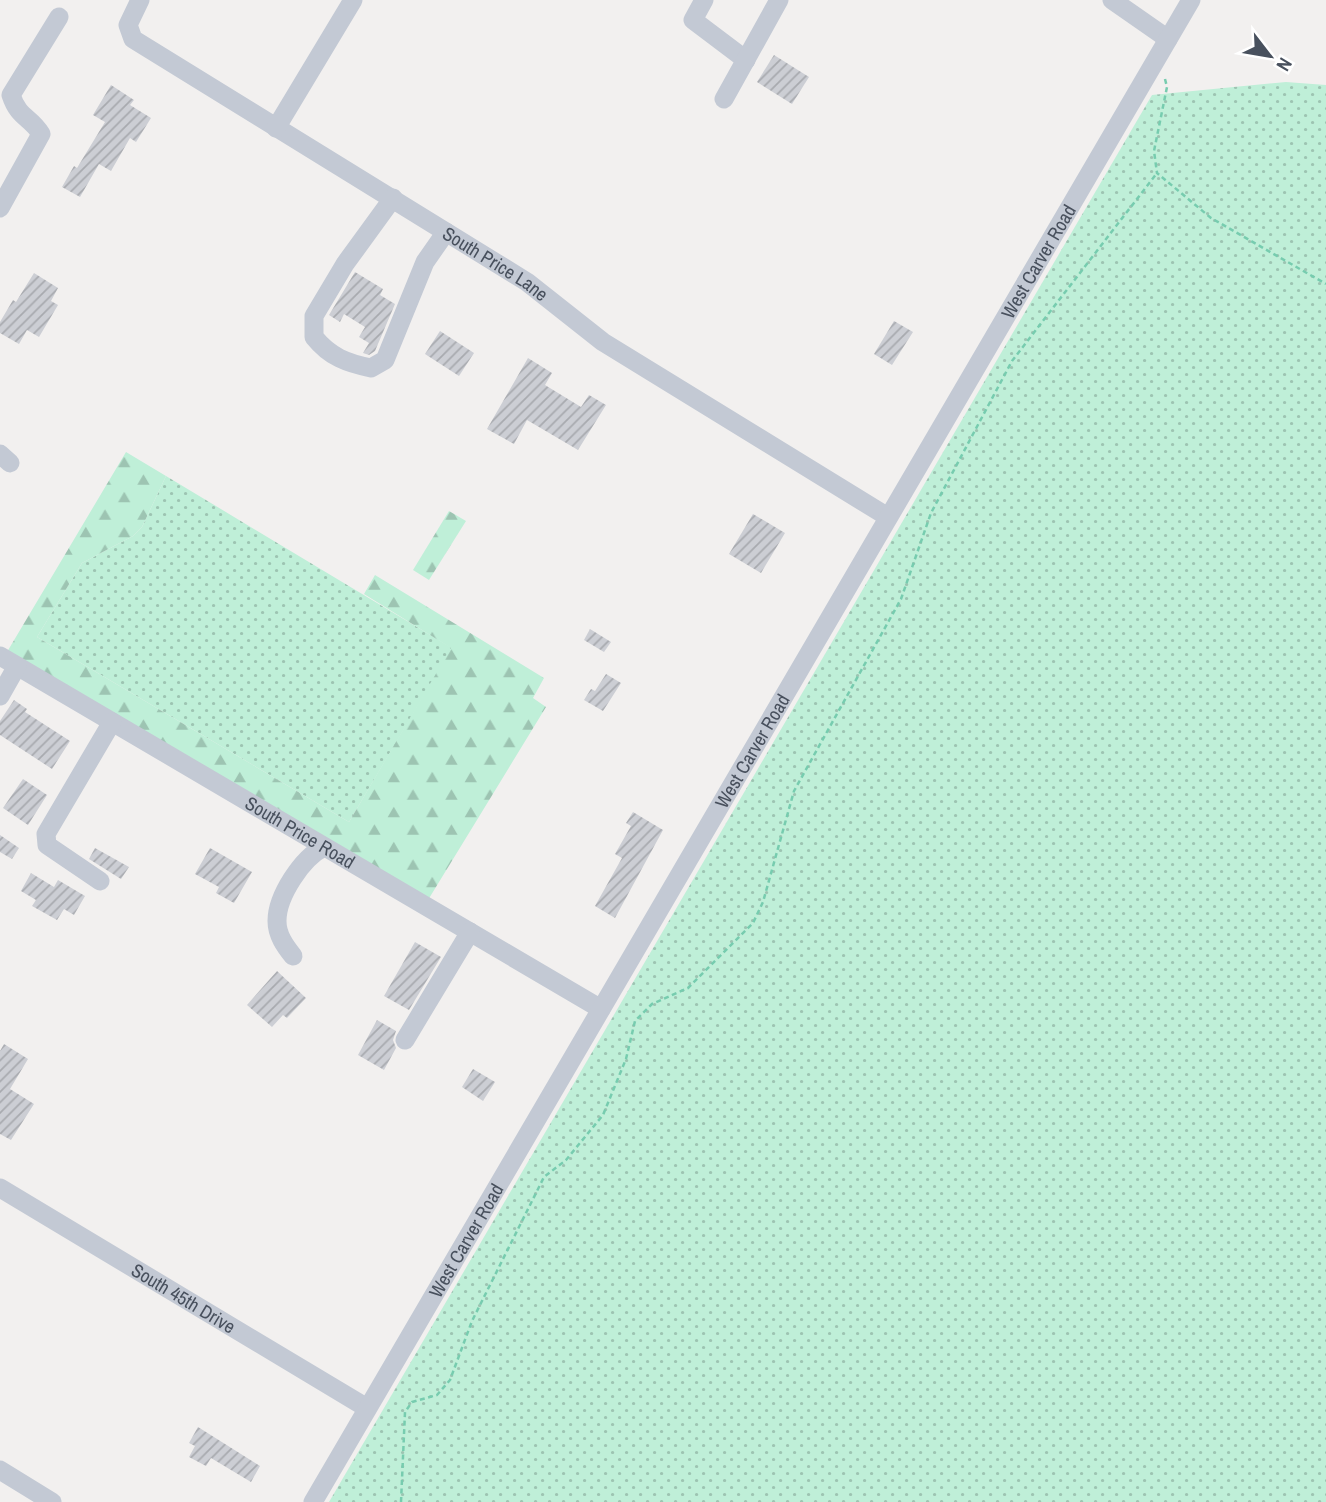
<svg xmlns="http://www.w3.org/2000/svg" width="1326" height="1502" font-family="'Archivo Narrow',sans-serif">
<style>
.grass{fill:url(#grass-dots)}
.forest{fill:url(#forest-firs)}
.building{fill:url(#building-hatch)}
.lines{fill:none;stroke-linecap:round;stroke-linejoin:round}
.path{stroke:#77ccaf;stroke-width:2.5;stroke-dasharray:5 3.5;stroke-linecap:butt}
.minor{stroke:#c3c9d4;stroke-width:19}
.labels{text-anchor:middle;stroke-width:7;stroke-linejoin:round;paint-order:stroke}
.street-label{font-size:19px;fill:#48505d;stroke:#fff}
</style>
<defs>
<pattern id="grass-dots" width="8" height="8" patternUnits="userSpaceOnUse" patternTransform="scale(1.75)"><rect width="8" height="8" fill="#bfefd8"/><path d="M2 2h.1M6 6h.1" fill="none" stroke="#9dc4b2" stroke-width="1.8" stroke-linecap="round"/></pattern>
<pattern id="forest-firs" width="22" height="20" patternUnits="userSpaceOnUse" patternTransform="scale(1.75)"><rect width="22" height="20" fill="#bfefd8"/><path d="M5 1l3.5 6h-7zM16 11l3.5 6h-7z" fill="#9dc4b2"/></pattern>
<pattern id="building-hatch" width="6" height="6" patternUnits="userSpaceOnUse" patternTransform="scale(1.75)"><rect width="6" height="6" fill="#ccced4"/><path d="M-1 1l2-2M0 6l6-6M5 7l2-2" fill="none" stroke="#a8aaaf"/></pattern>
</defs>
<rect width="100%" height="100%" fill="#f2f0ef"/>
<g class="grass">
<polygon points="1286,82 1326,85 1326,1502 329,1502 1152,95"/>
<polygon points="166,476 452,648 349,822 37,637 82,563 133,536 142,527"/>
</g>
<g class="forest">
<polygon points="126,452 166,476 142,527 133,536 82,563 37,637 349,822 451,648 364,594 375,575 544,678 533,698 546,707 428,900 7,652"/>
<polygon points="449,511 466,521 429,580 413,570"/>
</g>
<g class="building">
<polygon points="774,55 809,77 792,104 757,82"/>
<polygon points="111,85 134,100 130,105 151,118 136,142 130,138 111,171 99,164 80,197 62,187 74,166 77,168 105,122 93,115"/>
<polygon points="355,272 383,289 380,295 395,304 375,351 369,355 363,353 369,343 359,337 365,327 344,314 340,322 329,315"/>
<polygon points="34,273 58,288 51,301 58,305 39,337 27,330 19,344 0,333 0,322 13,300 16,302"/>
<polygon points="894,321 913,332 892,365 874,354"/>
<polygon points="440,331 474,353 459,376 425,354"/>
<polygon points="528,358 552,373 545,385 581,407 589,395 606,405 578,450 527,420 514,444 487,429"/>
<polygon points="753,514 785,533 761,573 729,554"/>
<polygon points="590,629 611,642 604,652 584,640"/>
<polygon points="606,674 621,683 603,711 584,700 591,689 595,691"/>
<polygon points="14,700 27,709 25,712 70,741 52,769 0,735 0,721"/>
<polygon points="23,779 47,795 28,825 3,808"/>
<polygon points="633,812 663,830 615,918 595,906 622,858 615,854 631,826 626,823"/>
<polygon points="0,835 19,848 12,859 0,852"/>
<polygon points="95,848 129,867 121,879 89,859"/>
<polygon points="210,848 252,872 234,903 216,893 219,887 195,874"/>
<polygon points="31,873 54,887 58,880 85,896 74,915 64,909 57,920 32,906 36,900 21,891"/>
<polygon points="415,942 441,957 409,1010 384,996"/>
<polygon points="277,971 306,998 287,1018 283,1015 272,1027 247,1005"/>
<polygon points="377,1020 396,1031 393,1040 396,1048 384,1070 358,1055"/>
<polygon points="4,1044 28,1059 10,1089 34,1104 11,1140 0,1134 0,1051"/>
<polygon points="473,1069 495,1082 483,1101 462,1087"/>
<polygon points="198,1427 260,1466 251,1482 211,1458 206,1466 189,1457 195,1446 189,1443"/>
</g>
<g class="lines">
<g class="path">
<polyline points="1165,79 1167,87 1154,151 1157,173 1211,218 1326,284"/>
<polyline points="401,1502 405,1412 412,1402 437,1395 450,1380 472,1321 544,1177 566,1160 603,1115 626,1059 635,1021 652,1004 688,988 753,923 763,902 794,791 901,599 931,513 1012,361 1157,173"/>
</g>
<g class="minor">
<path id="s1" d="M140,0L128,25L133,39L527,282L603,342L888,517"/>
<polyline points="704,0 693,20 746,60"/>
<polyline points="1112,0 1168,39"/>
<polyline points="724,99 779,0"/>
<polyline points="276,128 353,0"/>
<path d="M393,198L345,264L314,316V337C330,357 347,363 371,368L385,360L425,262L446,232"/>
<path d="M0,208L41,134C30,116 19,119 11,95L59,17"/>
<polyline points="0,454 10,463"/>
<path id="s2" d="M0,656L601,1009"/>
<polyline points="0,696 17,666"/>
<polyline points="100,881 47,845 46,834 112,722"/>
<path d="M293,956C285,946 277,935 277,921C277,896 302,858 324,847"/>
<polyline points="405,1040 470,932"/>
<path id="s3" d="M0,1188L367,1408"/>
<polyline points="0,1470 52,1502"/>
<path id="s4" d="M313,1502L1191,0"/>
</g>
</g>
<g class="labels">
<g class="street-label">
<text dy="7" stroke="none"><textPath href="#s4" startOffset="1437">West Carver Road</textPath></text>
<text dy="7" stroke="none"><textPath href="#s1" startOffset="469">South Price Lane</textPath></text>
<text dy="7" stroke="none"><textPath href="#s4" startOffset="870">West Carver Road</textPath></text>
<text dy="7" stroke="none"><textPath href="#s2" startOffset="348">South Price Road</textPath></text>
<text dy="7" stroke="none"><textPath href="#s4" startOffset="303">West Carver Road</textPath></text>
<text dy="7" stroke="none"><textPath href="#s3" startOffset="214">South 45th Drive</textPath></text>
</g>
</g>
<g transform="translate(1270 56) rotate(121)" stroke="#ffffff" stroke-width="5" paint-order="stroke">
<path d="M0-5L12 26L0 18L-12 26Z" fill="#48505d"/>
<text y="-10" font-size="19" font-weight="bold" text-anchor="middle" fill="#48505d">N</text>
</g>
</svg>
